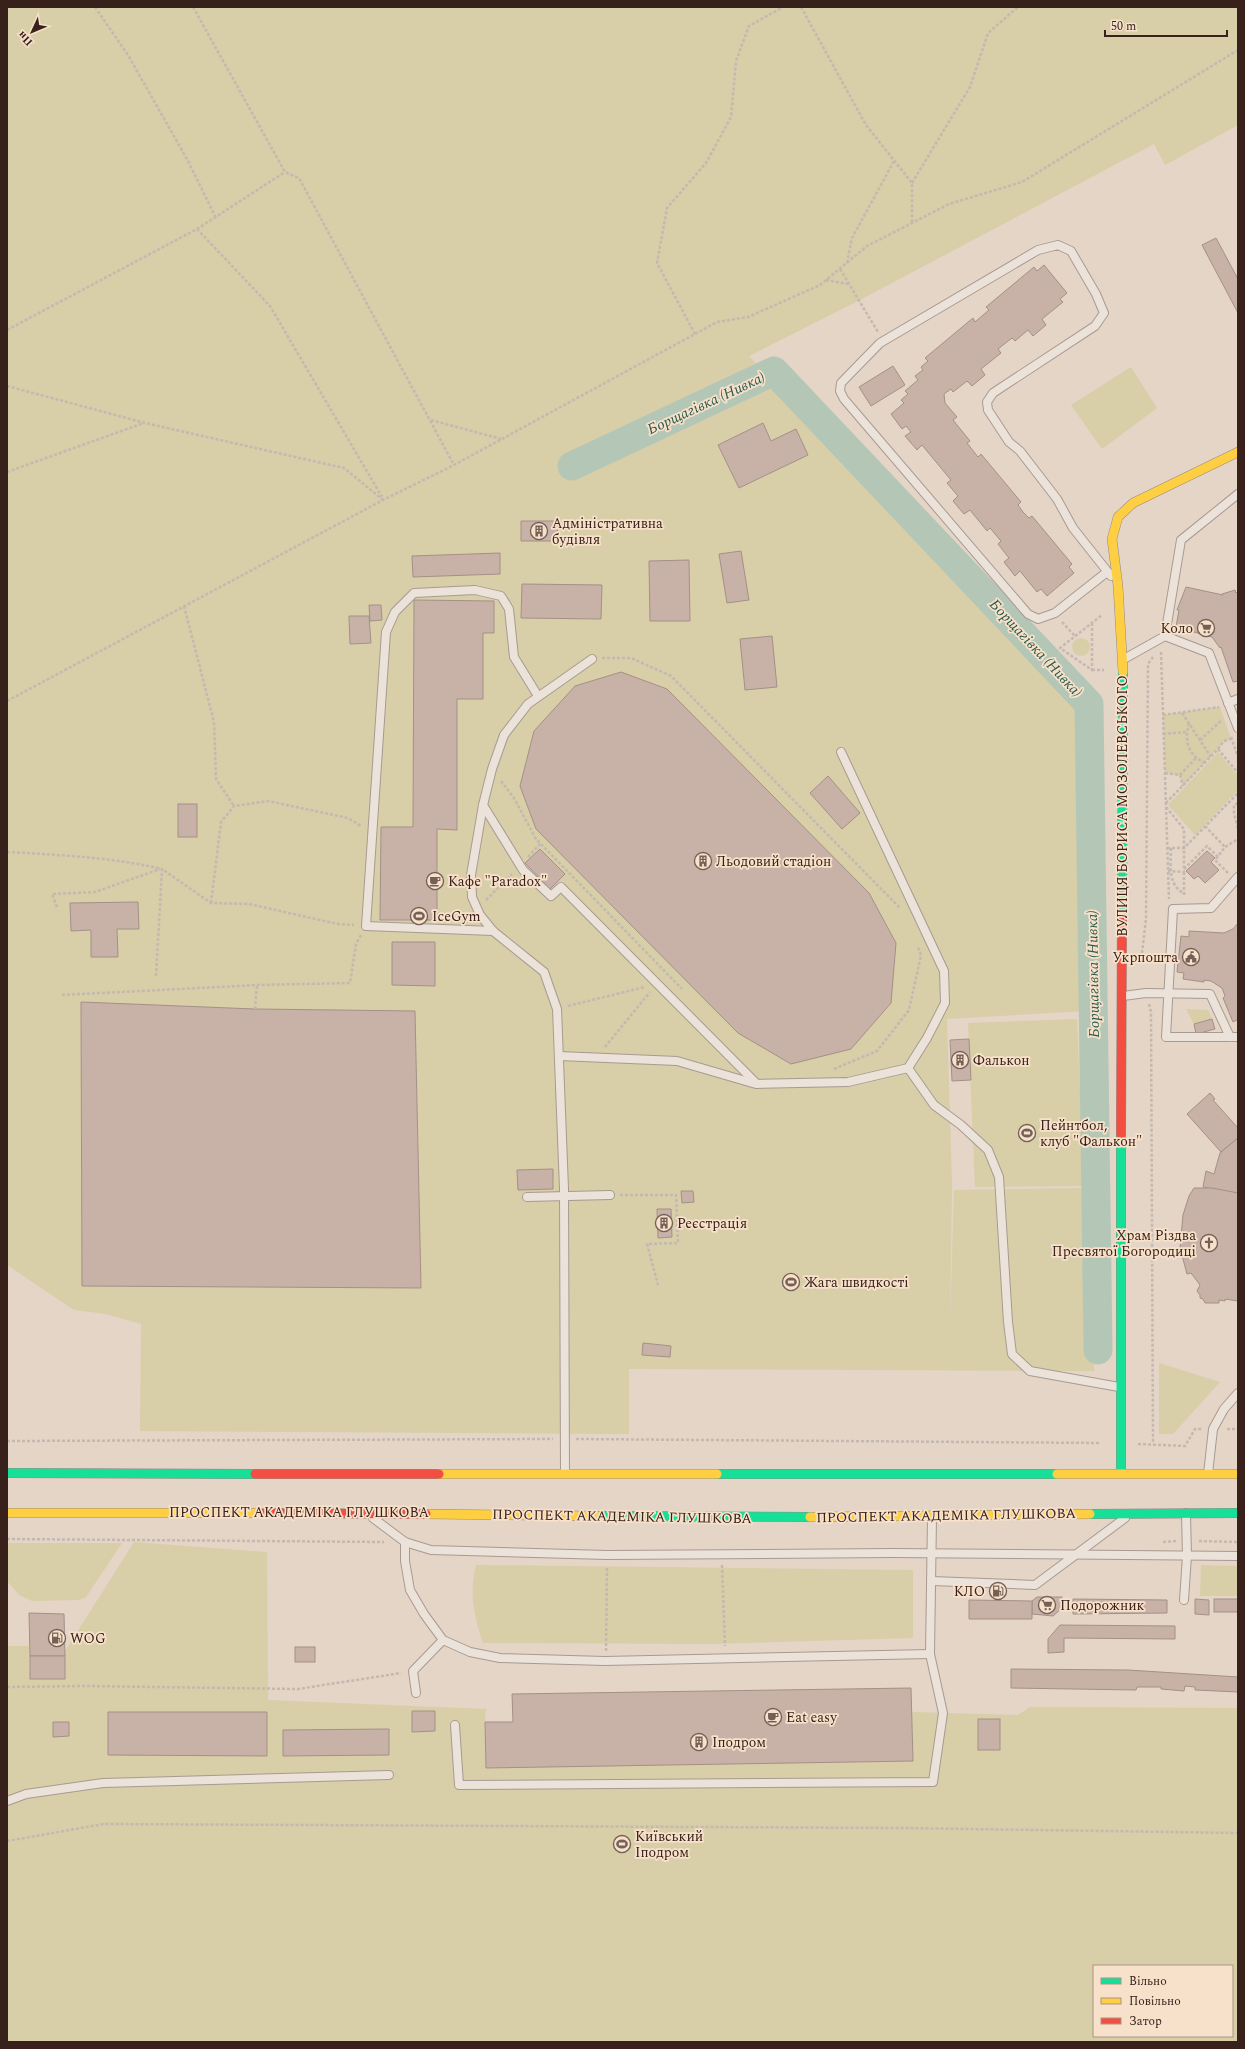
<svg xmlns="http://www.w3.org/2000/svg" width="1245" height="2049" font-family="Spectral,serif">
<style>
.green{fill:#d8cea8;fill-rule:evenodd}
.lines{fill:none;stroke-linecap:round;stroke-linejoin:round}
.river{stroke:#b4c7b7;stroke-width:29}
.building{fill:#c8b2a8;stroke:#a49087}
.lane-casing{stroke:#a89a91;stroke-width:10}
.fast-casing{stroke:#988a81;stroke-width:10}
.slow-casing{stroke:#988a81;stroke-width:10}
.jam-casing{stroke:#988a81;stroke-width:10}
.path{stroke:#c3b9b1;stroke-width:2.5;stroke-dasharray:3 2;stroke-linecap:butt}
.lane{stroke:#ebe2da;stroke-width:8}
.fast{stroke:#16e098;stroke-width:9}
.slow{stroke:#ffcf43;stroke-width:9}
.jam{stroke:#f24e42;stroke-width:9}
.labels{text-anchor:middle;stroke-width:3.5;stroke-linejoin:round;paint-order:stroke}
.poi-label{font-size:14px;fill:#37211a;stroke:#f8e1ca;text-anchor:start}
.street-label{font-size:14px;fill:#37211a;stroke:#f8e1ca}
.water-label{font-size:15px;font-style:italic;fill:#27584a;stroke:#f8e1ca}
</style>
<rect width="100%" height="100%" fill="#e4d5c7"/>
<g class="green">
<polygon points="7,7 1238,7 1238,125 1165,165 1154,144 858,301 749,356 1085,706 1087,1011 947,1019 952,1184 950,1328 954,1190 1086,1188 1094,1371 629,1369 629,1434 140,1431 141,1324 106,1314 74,1310 7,1265"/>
<polygon points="1131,367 1157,408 1102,449 1071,405"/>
<circle cx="1081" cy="647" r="9"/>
<polygon points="1220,707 1231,739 1224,741 1183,786 1180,775 1165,773 1163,715"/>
<polygon points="1218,752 1238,776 1238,790 1195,835 1168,805"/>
<polygon points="1186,1009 1208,1010 1212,1019 1194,1024"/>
<polygon points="1077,1019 1084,1186 975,1187 968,1023"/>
<polygon points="1159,1363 1220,1382 1173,1434 1159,1434"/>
<path d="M134,1542L267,1552L268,1700L486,1709L485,1722H513L512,1694L911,1688L912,1712L1018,1715L1030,1707L1238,1708V2042H7V1646H29L30,1679H65V1651ZM1094,1966H1232V2036H1094Z"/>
<polygon points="7,1543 122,1543 86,1597 80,1600 32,1601 19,1595 7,1581"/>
<path d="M476,1565L913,1570V1638L710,1644L483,1643C474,1617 469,1593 476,1565Z"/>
<polygon points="1201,1565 1238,1566 1238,1596 1200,1596"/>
</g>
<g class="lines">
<polyline class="river" points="572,466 774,371 1089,704 1098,1350"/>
</g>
<g class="building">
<polygon points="1216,238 1238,279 1238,313 1202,245"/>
<polygon points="1044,265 1067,293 1060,299 1063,302 1042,319 1046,325 1033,336 1028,330 1015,341 1012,338 998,349 1001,353 981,369 985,375 972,386 967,381 953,392 951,389 944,394 945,403 957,417 953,420 970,441 967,443 978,457 981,454 1021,502 1018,505 1023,512 1029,518 1032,516 1072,564 1069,567 1074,573 1047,596 1041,589 1037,592 1020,571 1015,576 1004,562 1009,558 998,544 1001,541 990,528 987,531 970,510 964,514 953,501 958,496 947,483 951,480 922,445 917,450 905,436 911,432 906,426 902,429 891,414 904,403 901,400 908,394 905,391 918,380 915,376 923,370 921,367 928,361 925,358 973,318 975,322 989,310 986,307 1034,267 1037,271"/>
<polygon points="893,366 905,385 871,406 859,387"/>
<polygon points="763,423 771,441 796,429 808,455 739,488 718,445"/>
<polygon points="521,521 557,521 558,541 521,541"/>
<polygon points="741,551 749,600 727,603 719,554"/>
<polygon points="500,553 500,574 413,577 412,556"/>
<polygon points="689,560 690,621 650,621 649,561"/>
<polygon points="522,584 602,585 601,619 521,618"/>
<polygon points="1186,587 1223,595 1222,594 1235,590 1236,593 1238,591 1238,681 1233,682 1221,647 1220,648 1212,637 1176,627 1179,610 1177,610"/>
<polygon points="414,600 494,601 494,633 483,633 483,699 457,699 457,830 437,829 437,920 380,920 381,827 413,827"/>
<polygon points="369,605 381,605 382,620 370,621"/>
<polygon points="349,616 369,616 371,643 350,644"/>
<polygon points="772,636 777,687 745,690 740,639"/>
<polygon points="621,672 667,689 869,893 896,943 891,1003 851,1049 791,1064 738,1033 536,829 520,786 534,731 575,686"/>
<polygon points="828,776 860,813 842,829 810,793"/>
<rect x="178" y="804" width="19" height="33"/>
<polygon points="540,849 565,874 550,889 525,863"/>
<polygon points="1207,851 1215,858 1211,862 1219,870 1205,883 1198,876 1194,879 1186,871"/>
<polygon points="138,902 139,929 117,929 118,957 91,957 91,930 71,931 70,903"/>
<polygon points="1238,923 1238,1022 1237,1020 1233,1022 1223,998 1225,996 1222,988 1211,981 1204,980 1204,982 1183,979 1184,973 1177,972 1181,936 1189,937 1189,931 1224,933 1233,929"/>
<polygon points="392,942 435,942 435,986 392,985"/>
<polygon points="81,1002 255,1009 415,1011 421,1288 82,1286"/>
<polygon points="1212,1019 1215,1029 1196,1034 1194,1024"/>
<polygon points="969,1039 971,1080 952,1081 950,1040"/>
<polygon points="1210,1093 1215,1099 1213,1100 1238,1128 1238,1138 1221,1152 1187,1114"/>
<polygon points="1238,1138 1238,1194 1203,1187 1206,1171 1214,1174 1220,1153"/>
<polygon points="553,1169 553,1189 518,1190 517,1170"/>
<polygon points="1194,1188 1212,1188 1238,1193 1238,1301 1225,1299 1225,1301 1219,1300 1219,1303 1205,1303 1203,1299 1200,1298 1200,1295 1197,1291 1200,1285 1191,1273 1187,1274 1180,1248 1183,1215 1189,1196"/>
<polygon points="681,1191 693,1191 694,1202 682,1203"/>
<polygon points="657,1209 671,1209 672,1237 658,1238"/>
<polygon points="643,1343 671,1346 670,1357 642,1355"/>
<polygon points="1037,1597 1062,1597 1062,1608 1053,1616 1032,1614 1032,1601"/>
<polygon points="1073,1599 1167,1600 1167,1613 1073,1614"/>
<polygon points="1195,1599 1209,1600 1209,1615 1195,1614"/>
<rect x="1214" y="1599" width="24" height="13"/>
<polygon points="969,1600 1032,1601 1032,1619 969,1619"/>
<polygon points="29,1613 64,1614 65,1656 30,1656"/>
<polygon points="1060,1625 1175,1626 1175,1639 1064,1638 1064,1652 1048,1653 1048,1639"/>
<rect x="295" y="1647" width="20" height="15"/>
<rect x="30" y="1656" width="35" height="23"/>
<polygon points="1011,1669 1128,1670 1238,1677 1238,1692 1195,1690 1195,1687 1185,1686 1184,1691 1161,1689 1161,1687 1137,1687 1136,1690 1011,1688"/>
<polygon points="911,1688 913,1761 486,1768 485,1722 513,1722 512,1694"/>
<polygon points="412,1711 435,1711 435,1731 412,1732"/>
<polygon points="108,1712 267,1712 267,1756 108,1755"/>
<rect x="978" y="1719" width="22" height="31"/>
<polygon points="53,1722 69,1722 69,1736 53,1737"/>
<polygon points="389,1729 389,1755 283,1756 283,1730"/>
</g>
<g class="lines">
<g class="lane-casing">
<g id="lane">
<polyline points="1238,494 1181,540 1165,636 1209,653 1238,728"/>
<polyline points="1107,572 1055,613 1038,619 1028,614 844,399 840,391 841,383 880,343 1038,250 1058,245 1071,251 1096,294 1104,313 1095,326 993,393 987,402 988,410 1009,442 1020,451 1057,499 1073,528 1111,576"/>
<polyline points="1124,659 1165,636"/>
<polyline points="1228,703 1238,699"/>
<polyline points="483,805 523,870 551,896 561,887 756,1083"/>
<polyline points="1238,877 1211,908 1173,909 1166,1037 1238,1037"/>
<polyline points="493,931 366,926 386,632 395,612 414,593 475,590 501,596 509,609 514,657 538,696"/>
<polyline points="1123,996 1146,993 1210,994 1230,1037"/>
<polyline points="559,1056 677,1061 756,1084 848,1082 908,1068 927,1038 945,1003 944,971 841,752"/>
<polyline points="908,1068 934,1105 961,1125 988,1150 999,1177 1008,1322 1012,1354 1030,1371 1119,1387"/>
<polyline points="527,1197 610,1195"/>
<polyline points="565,1473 564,1189 557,1009 544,972 493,931 480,915 472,897 471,875 483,805 492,769 504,735 528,704 592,659"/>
<polyline points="1208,1474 1213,1429 1224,1409 1238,1393"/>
<polyline points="373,1518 405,1542 431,1550 607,1555 893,1553 1238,1556"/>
<polyline points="405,1542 405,1561 410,1590 424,1614 443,1640 470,1652 500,1658 605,1661 930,1654"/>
<polyline points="932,1581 1035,1585 1125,1518"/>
<polyline points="1184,1600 1187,1556 1186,1513"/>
<polyline points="416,1693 413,1671 443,1640"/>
<polyline points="455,1725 459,1785 933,1782 943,1713 930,1654 932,1518"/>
<polyline points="7,1801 26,1794 103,1783 389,1775"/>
</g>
</g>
<g class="fast-casing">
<g id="fast">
<polyline points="1122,914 1123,672"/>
<polyline points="7,1473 255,1474"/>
<polyline points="1121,1473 1121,1135"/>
<polyline points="717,1474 1057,1474"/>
<polyline points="1090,1514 1238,1513"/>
<polyline points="596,1516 810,1517"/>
</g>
</g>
<g class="slow-casing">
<g id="slow">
<polyline points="1123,672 1118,586 1112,539 1118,517 1133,503 1238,452"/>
<polyline points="439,1474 717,1474"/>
<polyline points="1057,1474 1238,1474"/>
<polyline points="7,1513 263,1513"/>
<polyline points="426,1514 596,1516"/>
<polyline points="810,1517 1090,1514"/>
</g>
</g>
<g class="jam-casing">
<g id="jam">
<polyline points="1121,1135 1122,914"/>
<polyline points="255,1474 439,1474"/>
<polyline points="263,1513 426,1514"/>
</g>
</g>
<g class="path">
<polyline points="95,7 128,55 188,161 216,218"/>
<polyline points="193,7 285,172 299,178 454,465"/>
<polyline points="801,7 866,125 912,183 912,223"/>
<polyline points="912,183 970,87 988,33 1018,7"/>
<polyline points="197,229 270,306 382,497"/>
<polyline points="847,263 852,238 894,161"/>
<polyline points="840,269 878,332"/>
<polyline points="826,280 848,284"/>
<polyline points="7,330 197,229 285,172"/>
<polyline points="695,334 657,263 667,208 706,163 731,117 736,61 749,26 783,7"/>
<polyline points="7,386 145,423 344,468 383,500"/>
<polyline points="431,420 501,439"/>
<polyline points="7,472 144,423"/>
<polyline points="184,606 214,722 216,779 234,806"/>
<polyline points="1062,622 1075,636"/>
<polyline points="1092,623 1092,670 1060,648 1102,615"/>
<polyline points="1161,652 1169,899"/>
<polyline points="602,658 631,658 671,676 900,908"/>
<polyline points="1092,670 1104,670"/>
<polyline points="7,701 383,500 454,465 717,322 748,317 820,285 867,246 949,204 1022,182 1238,50"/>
<polyline points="1182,713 1211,757"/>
<polyline points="1163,715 1219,707"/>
<path d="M1189,723C1184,741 1188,755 1205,763"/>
<polyline points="1163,734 1186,732"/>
<polyline points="1231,737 1238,757"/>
<polyline points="1200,740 1222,720"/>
<polyline points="1218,749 1224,741 1231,739"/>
<polyline points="1165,773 1180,775 1183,786"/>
<polyline points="1180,775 1196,758"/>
<polyline points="501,781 514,798 536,839 682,989"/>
<polyline points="1166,803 1218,749 1238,773"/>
<polyline points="1238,803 1234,805 1234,813 1238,829"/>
<polyline points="1166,807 1184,829 1184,872 1168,871"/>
<polyline points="1205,826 1225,847"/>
<polyline points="1167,848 1184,848 1238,793"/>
<path d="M1171,848C1171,866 1167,885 1185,894"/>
<path d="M7,852C59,855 111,857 162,869"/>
<polyline points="528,857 540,844"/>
<polyline points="1184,869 1207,846 1218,857"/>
<polyline points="1184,872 1184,895"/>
<polyline points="1228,873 1215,860 1225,847 1238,839"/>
<polyline points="486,900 512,874"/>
<polyline points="211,903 221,822 234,806 268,801 348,818 361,826"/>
<polyline points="57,907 52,894 95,892 160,869"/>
<polyline points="1142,953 1146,919 1148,664 1153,657"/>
<polyline points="156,976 162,869 211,903 249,904 338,924 354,925"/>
<polyline points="62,995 257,985 350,983 356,944 361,935"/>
<polyline points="1149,1004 1151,1012 1153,1444"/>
<polyline points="568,1006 645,987"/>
<polyline points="255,1009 257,985"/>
<polyline points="605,1047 650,992"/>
<polyline points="834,1069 877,1051 909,1010 921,955 918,947"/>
<polyline points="620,1195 676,1195 678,1243 647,1244 658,1285"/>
<polyline points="1227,1429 1238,1429"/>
<polyline points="576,1439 1101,1443"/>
<polyline points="7,1441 553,1439"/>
<polyline points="1138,1444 1185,1446 1195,1429 1202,1429"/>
<polyline points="7,1539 384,1542"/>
<polyline points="1199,1541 1238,1542"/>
<polyline points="1163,1542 1176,1541"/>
<polyline points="722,1565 725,1646"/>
<polyline points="606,1651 607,1566"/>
<polyline points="7,1687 84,1686 298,1689 401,1673"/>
<polyline points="7,1841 104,1824 903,1828 1238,1833"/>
</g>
<use href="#lane" class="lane"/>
<use href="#fast" class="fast"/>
<use href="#slow" class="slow"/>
<use href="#jam" class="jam"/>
</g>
<defs>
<g id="building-ring" transform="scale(0.9)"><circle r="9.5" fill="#f8e1ca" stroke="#746057" stroke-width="1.5"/><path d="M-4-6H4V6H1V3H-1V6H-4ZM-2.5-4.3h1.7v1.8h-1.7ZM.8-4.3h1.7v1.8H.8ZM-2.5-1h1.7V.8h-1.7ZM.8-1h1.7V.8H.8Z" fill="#746057"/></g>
<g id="supermarket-ring" transform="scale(0.9)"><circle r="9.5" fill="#f8e1ca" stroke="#746057" stroke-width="1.5"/><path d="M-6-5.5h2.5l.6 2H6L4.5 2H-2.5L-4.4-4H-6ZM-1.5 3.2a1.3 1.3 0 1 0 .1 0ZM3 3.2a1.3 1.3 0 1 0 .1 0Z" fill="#746057"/></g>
<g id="cafe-ring" transform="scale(0.9)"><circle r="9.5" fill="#f8e1ca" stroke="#746057" stroke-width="1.5"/><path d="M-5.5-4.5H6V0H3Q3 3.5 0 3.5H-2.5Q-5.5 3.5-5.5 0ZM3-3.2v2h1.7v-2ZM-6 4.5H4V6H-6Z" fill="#746057"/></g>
<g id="stadium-ring" transform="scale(0.9)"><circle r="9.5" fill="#f8e1ca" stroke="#746057" stroke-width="1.5"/><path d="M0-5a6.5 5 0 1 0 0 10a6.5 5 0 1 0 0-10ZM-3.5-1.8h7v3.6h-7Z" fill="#746057"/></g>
<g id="civic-ring" transform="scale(0.9)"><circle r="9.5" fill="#f8e1ca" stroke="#746057" stroke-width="1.5"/><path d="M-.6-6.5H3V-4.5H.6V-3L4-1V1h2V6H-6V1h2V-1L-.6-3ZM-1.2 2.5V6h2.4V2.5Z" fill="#746057"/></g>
<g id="church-ring" transform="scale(0.9)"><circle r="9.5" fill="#f8e1ca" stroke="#746057" stroke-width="1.5"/><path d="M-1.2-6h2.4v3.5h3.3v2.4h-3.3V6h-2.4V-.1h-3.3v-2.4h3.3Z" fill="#746057"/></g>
<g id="fuel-ring" transform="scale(0.9)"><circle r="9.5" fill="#f8e1ca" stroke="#746057" stroke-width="1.5"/><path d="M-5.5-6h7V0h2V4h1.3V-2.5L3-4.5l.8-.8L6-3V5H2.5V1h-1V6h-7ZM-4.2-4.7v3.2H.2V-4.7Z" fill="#746057"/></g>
</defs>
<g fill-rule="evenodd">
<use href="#building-ring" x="539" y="531"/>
<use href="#supermarket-ring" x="1206" y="628"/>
<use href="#building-ring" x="703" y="861"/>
<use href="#cafe-ring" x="435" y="881"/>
<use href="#stadium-ring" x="419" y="916"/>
<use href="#civic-ring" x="1191" y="957"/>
<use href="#building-ring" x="960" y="1060"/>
<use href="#stadium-ring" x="1027" y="1133"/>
<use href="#building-ring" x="664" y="1223"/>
<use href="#church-ring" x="1209" y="1243"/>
<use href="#stadium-ring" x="791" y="1282"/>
<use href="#fuel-ring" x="998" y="1591"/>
<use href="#supermarket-ring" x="1047" y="1605"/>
<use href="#fuel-ring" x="57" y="1638"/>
<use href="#cafe-ring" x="773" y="1717"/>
<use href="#building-ring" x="699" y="1742"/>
<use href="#stadium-ring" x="622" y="1844"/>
</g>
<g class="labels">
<g class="poi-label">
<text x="552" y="528">Адміністративна<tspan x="552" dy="16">будівля</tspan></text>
<text x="1193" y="633" text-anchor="end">Коло</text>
<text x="716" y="866">Льодовий стадіон</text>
<text x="448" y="886">Кафе "Paradox"</text>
<text x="432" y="921">IceGym</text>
<text x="1178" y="962" text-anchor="end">Укрпошта</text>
<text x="973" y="1065">Фалькон</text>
<text x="1040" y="1130">Пейнтбол,<tspan x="1040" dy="16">клуб "Фалькон"</tspan></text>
<text x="677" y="1228">Реєстрація</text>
<text x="1196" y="1240" text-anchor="end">Храм Різдва<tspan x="1196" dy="16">Пресвятої Богородиці</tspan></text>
<text x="804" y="1287">Жага швидкості</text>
<text x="985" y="1596" text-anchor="end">КЛО</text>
<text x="1060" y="1610">Подорожник</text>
<text x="70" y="1643">WOG</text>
<text x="786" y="1722">Eat easy</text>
<text x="712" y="1747">Іподром</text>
<text x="635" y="1841">Київський<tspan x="635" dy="16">Іподром</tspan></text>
</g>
<g class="street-label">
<text transform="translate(1122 806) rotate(-90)" y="5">ВУЛИЦЯ БОРИСА МОЗОЛЕВСЬКОГО</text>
<text x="299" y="1517">ПРОСПЕКТ АКАДЕМІКА ГЛУШКОВА</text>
<text transform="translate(946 1515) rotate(-1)" y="5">ПРОСПЕКТ АКАДЕМІКА ГЛУШКОВА</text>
<text transform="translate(622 1516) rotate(1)" y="5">ПРОСПЕКТ АКАДЕМІКА ГЛУШКОВА</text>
</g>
<g class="water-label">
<text transform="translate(706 403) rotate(-25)" y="5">Борщагівка (Нивка)</text>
<text transform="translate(1036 648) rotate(47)" y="5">Борщагівка (Нивка)</text>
<text transform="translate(1093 974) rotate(-91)" y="5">Борщагівка (Нивка)</text>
</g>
</g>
<rect width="1245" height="2049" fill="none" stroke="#37211a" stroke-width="16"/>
<rect x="1093" y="1965" width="140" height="72" fill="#f8e1ca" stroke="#ab9484"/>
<rect x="1101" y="1978" width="20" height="6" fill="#16e098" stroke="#ab9484"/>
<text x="1129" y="1985" font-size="12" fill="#37211a">Вільно</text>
<rect x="1101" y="1998" width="20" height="6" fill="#ffcf43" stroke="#ab9484"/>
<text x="1129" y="2005" font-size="12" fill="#37211a">Повільно</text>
<rect x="1101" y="2018" width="20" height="6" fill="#f24e42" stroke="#ab9484"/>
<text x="1129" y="2025" font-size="12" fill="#37211a">Затор</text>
<g transform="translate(32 32) rotate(226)" stroke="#f8e1ca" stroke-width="3" paint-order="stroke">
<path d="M0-3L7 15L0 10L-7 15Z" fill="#37211a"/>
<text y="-6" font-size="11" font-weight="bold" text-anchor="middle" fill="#37211a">Пн</text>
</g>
<path d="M1105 30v6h122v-6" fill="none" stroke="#37211a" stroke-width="2"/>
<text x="1111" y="30" font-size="12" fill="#37211a" stroke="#f8e1ca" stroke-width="3" paint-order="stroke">50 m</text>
</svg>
